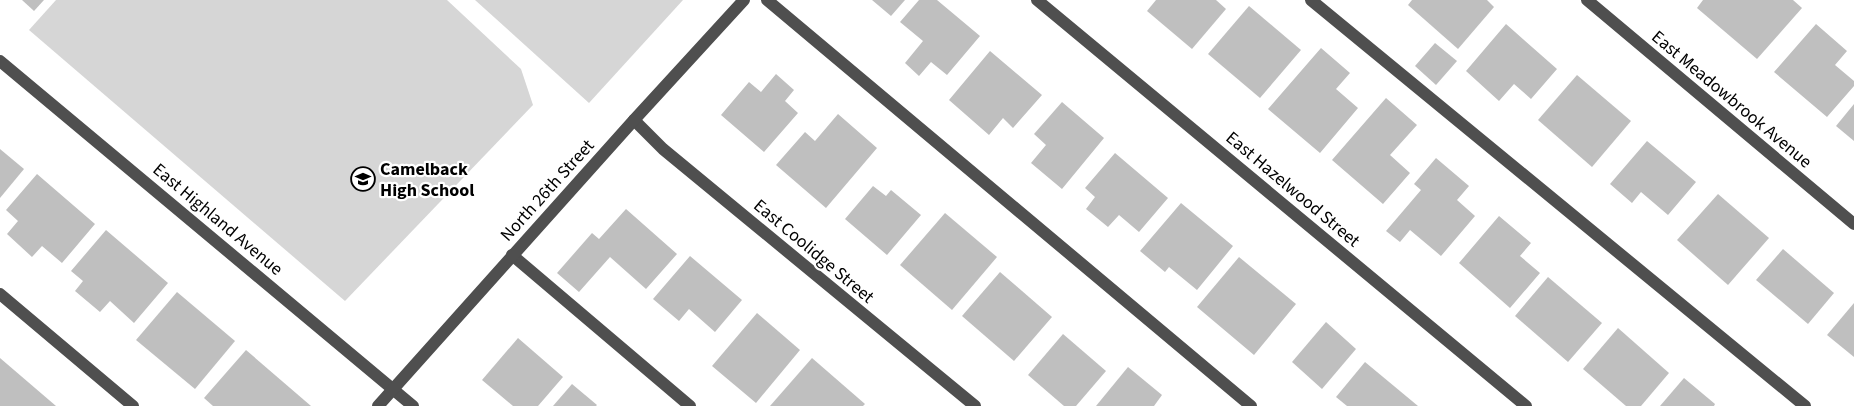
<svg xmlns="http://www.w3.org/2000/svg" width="1854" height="406" font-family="'Source Sans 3',sans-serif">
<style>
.green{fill:#d6d6d6}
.building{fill:#bfbfbf}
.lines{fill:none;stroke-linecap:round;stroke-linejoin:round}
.minor{stroke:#4f4f4f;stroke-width:12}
.labels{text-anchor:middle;stroke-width:4.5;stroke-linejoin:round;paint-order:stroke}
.street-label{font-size:18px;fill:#000;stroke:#fff}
.poi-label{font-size:18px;font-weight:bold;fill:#000;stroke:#fff;text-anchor:start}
</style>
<rect width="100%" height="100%" fill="#fff"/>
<g class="green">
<polygon points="56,0 447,0 521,69 533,105 345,301 29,30"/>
<polygon points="475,0 683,0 589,103"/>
</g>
<g class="building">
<polygon points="22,0 44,0 34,11"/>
<polygon points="872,0 905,0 891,16"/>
<polygon points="919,0 937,0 980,36 947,75 931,62 919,76 905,63 923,41 900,22"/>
<polygon points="1156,0 1216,0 1226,9 1192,49 1147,11"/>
<polygon points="1412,0 1487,0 1494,7 1458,49 1408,5"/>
<polygon points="1703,0 1793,0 1802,8 1757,59 1697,8"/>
<polygon points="1249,6 1301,50 1260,98 1208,54"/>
<polygon points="1506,24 1557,69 1531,99 1514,84 1499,101 1466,71"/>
<polygon points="1816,24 1847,51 1835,65 1854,81 1854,86 1827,117 1774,72"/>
<polygon points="1435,43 1457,61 1436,85 1415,66"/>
<polygon points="1321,48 1350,73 1336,89 1358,108 1320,153 1268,109"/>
<polygon points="990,51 1042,95 1013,128 1003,118 989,135 949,100"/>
<polygon points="776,74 794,90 785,101 798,113 764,152 721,115 749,82 761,92"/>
<polygon points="1577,75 1631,121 1592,167 1538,120"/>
<polygon points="1386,98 1417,125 1390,155 1410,173 1383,204 1332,160"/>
<polygon points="1062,102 1104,138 1062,189 1031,163 1046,145 1034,134"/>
<polygon points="1854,104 1854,141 1836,126"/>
<polygon points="838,114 877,148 826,208 776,165 805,132 815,141"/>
<polygon points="1647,141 1696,182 1668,215 1641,192 1632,203 1610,184"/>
<polygon points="0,149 24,169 0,198"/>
<polygon points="1115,153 1168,198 1139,232 1119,215 1108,227 1086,209 1095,197 1085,188"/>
<polygon points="1436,158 1469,186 1457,200 1475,216 1441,256 1410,230 1400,242 1386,231 1421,190 1414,184"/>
<polygon points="37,174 95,224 62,263 42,246 32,257 7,234 18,221 6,210"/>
<polygon points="873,186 886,196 891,190 921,215 887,255 845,219"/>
<polygon points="1718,194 1769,238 1728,285 1677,240"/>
<polygon points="1181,203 1233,246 1197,290 1169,267 1165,272 1140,251"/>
<polygon points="626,209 677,254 646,289 610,257 579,292 557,273 592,233 599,239"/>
<polygon points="945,213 997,257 952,310 900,265"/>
<polygon points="1499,216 1531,243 1520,256 1540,273 1510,308 1459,263"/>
<polygon points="106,230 168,283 134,323 110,301 100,312 75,291 83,281 71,271"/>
<polygon points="1783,249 1834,293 1808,324 1756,280"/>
<polygon points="690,256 742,300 715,332 689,309 679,321 653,299"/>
<polygon points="1239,257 1296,304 1254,355 1197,307"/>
<polygon points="1000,272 1052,317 1014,361 962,316"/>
<polygon points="1548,277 1602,323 1568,362 1515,316"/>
<polygon points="177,292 235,341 195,389 136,340"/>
<polygon points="1854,303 1854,357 1827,335"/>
<polygon points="757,313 800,350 756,403 712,366"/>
<polygon points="1326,322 1356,349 1322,389 1292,362"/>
<polygon points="1618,328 1669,373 1641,406 1626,406 1583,369"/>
<polygon points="1063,334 1106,371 1076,406 1064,406 1028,375"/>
<polygon points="518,338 563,377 538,406 513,406 482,380"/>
<polygon points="246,350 311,406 213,406 204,398"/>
<polygon points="0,358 56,406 0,406"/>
<polygon points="812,358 865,404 863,406 770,406"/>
<polygon points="1365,362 1418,406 1347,406 1336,397"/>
<polygon points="1128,367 1162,395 1154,406 1096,406"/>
<polygon points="1684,378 1715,404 1714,406 1660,406"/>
<polygon points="572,384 597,405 596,406 553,406"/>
</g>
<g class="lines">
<g class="minor">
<polyline points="767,0 1251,406"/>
<polyline points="1037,0 1526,406"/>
<polyline points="1311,0 1805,406"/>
<polyline points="1587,0 1854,224"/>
<polyline points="0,61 413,406"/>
<polyline points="634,120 663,149 975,406"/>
<polyline points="512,255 690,406"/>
<polyline points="0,294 133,406"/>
<polyline points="378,406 634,120 744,0"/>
</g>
</g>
<defs>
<g id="school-ring" transform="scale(1.25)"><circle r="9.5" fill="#fff" stroke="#000" stroke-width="1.5"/><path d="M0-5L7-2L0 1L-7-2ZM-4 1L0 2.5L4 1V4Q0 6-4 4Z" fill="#000"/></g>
</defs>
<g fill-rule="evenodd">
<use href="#school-ring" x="363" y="179"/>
</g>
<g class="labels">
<g class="street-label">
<text transform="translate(1732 99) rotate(40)" y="6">East Meadowbrook Avenue</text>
<text transform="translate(1293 189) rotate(40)" y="6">East Hazelwood Street</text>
<text transform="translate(547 190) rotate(-48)" y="6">North 26th Street</text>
<text transform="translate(218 219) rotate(40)" y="6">East Highland Avenue</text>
<text transform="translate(814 251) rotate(40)" y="6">East Coolidge Street</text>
</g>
<g class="poi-label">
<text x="380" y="175">Camelback<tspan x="380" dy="21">High School</tspan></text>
</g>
</g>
</svg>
